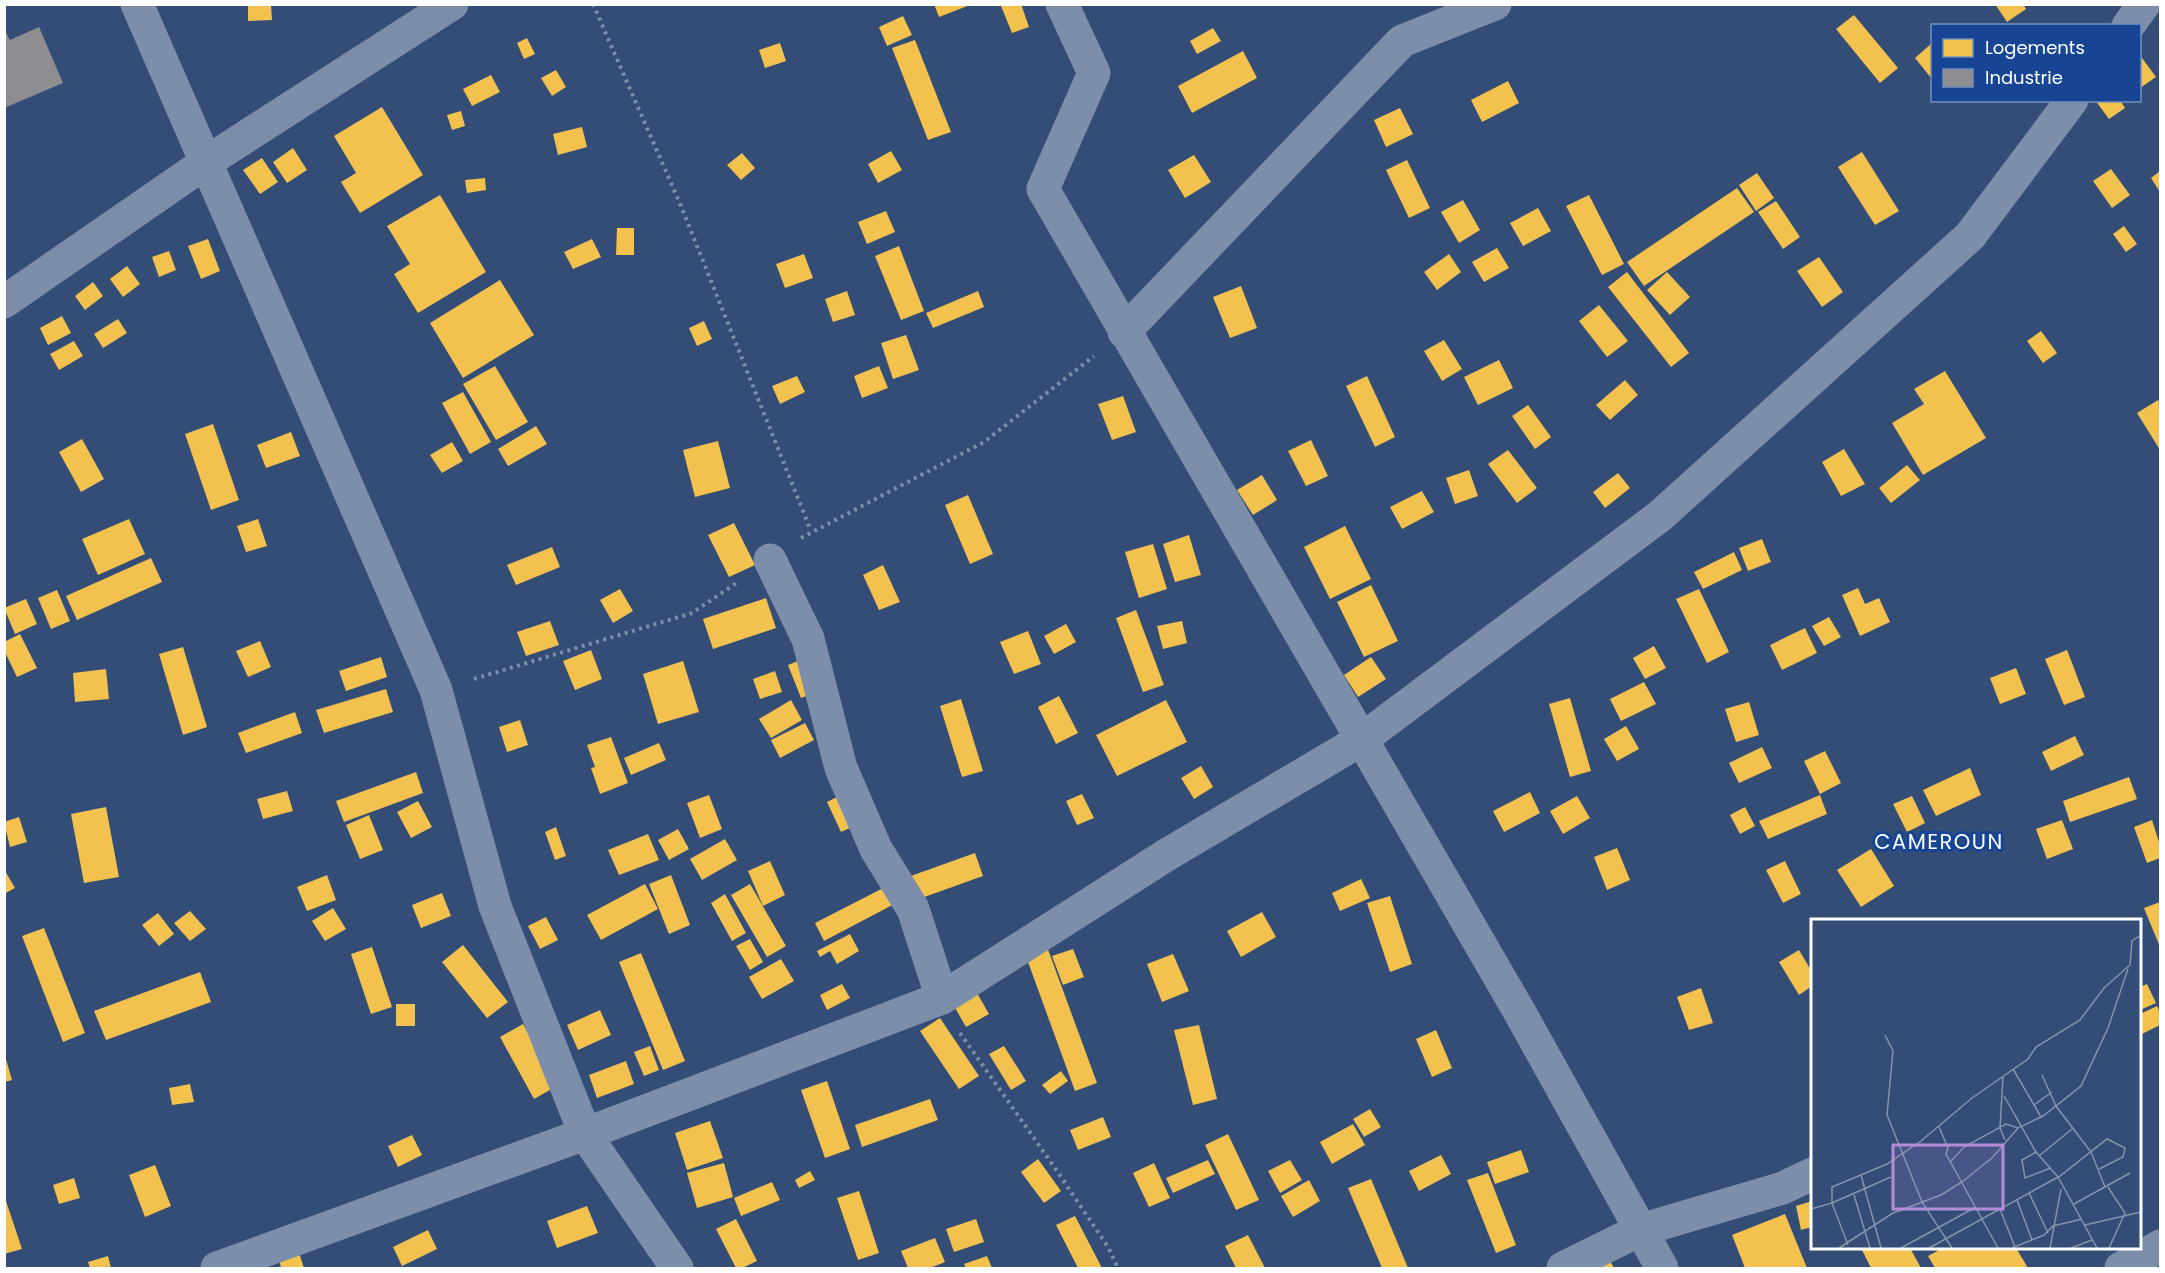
<svg xmlns="http://www.w3.org/2000/svg" width="2165" height="1273" font-family="Poppins,sans-serif">
<style>
.homes{fill:#f2c14e}
.industry{fill:#8d8d92}
.lines{fill:none;stroke-linecap:round;stroke-linejoin:round}
.path{stroke:#7d8eaa;stroke-width:4;stroke-dasharray:3 4.5;stroke-linecap:butt}
.minor{stroke:#7d8eaa;stroke-width:33}
.major{stroke:#7b8da9;stroke-width:33}
.labels{text-anchor:middle;stroke-width:6;stroke-linejoin:round;paint-order:stroke}
.neighbourhood-label{font-size:21px;letter-spacing:1.5px;fill:#fff;stroke:#174594}
.inset-road{fill:none;stroke:#8594ad;stroke-width:1.5}
.view{fill:#b68bdc;fill-opacity:0.15;stroke:#b68bdc;stroke-width:3}
.inset-edge{fill:none;stroke:#fff;stroke-width:3}
</style>
<rect width="100%" height="100%" fill="#344d77"/>
<g class="homes">
<polygon points="248,4 271,4 272,20 248,21"/>
<polygon points="934,4 970,4 970,5 939,17"/>
<polygon points="1005,4 1021,4 1029,27 1012,33 1001,6"/>
<polygon points="1995,4 2023,4 2026,9 2007,22"/>
<polygon points="1854,15 1898,68 1880,83 1836,29"/>
<polygon points="903,16 912,35 887,46 879,27"/>
<polygon points="1213,28 1221,41 1197,54 1190,41"/>
<polygon points="527,38 535,54 524,59 517,43"/>
<polygon points="915,40 951,132 928,140 892,48"/>
<polygon points="780,43 786,61 765,68 759,50"/>
<polygon points="1932,43 1932,79 1915,58"/>
<polygon points="1243,51 1257,78 1192,113 1178,86"/>
<polygon points="2142,58 2156,77 2140,88 2140,59"/>
<polygon points="556,70 566,87 552,96 541,78"/>
<polygon points="491,75 500,92 472,106 463,89"/>
<polygon points="1508,81 1519,103 1482,122 1471,100"/>
<polygon points="2095,100 2120,100 2125,108 2109,119"/>
<polygon points="382,107 423,175 360,213 341,182 356,173 334,136"/>
<polygon points="1400,108 1413,134 1386,147 1374,120"/>
<polygon points="461,111 465,126 452,130 447,115"/>
<polygon points="582,127 587,147 558,155 553,134"/>
<polygon points="293,148 307,170 287,183 273,162"/>
<polygon points="891,151 902,170 878,183 868,164"/>
<polygon points="1862,152 1899,211 1875,225 1838,167"/>
<polygon points="742,153 755,168 741,180 727,165"/>
<polygon points="1194,155 1211,182 1185,198 1168,170"/>
<polygon points="262,158 278,182 260,194 243,170"/>
<polygon points="1407,160 1430,208 1409,218 1386,170"/>
<polygon points="2111,169 2130,195 2112,208 2093,181"/>
<polygon points="2160,171 2160,192 2151,178"/>
<polygon points="1757,173 1774,198 1756,211 1739,185"/>
<polygon points="485,178 486,190 467,193 465,180"/>
<polygon points="1737,188 1754,212 1644,286 1627,262"/>
<polygon points="440,195 486,272 418,313 394,274 410,264 387,226"/>
<polygon points="1589,195 1624,264 1602,275 1566,206"/>
<polygon points="1463,200 1480,230 1459,243 1441,212"/>
<polygon points="1776,201 1800,237 1783,249 1758,212"/>
<polygon points="1538,208 1551,231 1523,246 1510,223"/>
<polygon points="886,211 895,232 867,244 858,222"/>
<polygon points="2124,226 2137,244 2126,252 2113,234"/>
<polygon points="617,228 634,228 634,255 616,255"/>
<polygon points="208,239 220,271 201,279 188,246"/>
<polygon points="592,239 601,257 573,269 564,252"/>
<polygon points="899,246 924,311 901,320 875,256"/>
<polygon points="1497,248 1509,268 1484,282 1472,262"/>
<polygon points="169,251 176,270 159,277 152,257"/>
<polygon points="804,254 813,278 785,288 776,264"/>
<polygon points="1449,254 1461,272 1437,290 1424,272"/>
<polygon points="1819,257 1843,292 1822,307 1797,271"/>
<polygon points="127,266 140,284 123,297 110,279"/>
<polygon points="1627,272 1689,353 1671,367 1608,287"/>
<polygon points="1667,272 1690,297 1670,315 1647,290"/>
<polygon points="500,280 534,335 463,378 430,323"/>
<polygon points="93,282 103,296 85,310 75,296"/>
<polygon points="1241,286 1257,328 1230,338 1213,297"/>
<polygon points="847,291 855,315 833,322 825,299"/>
<polygon points="978,291 984,307 933,328 926,313"/>
<polygon points="1599,305 1628,341 1607,357 1579,321"/>
<polygon points="62,316 71,333 48,345 40,328"/>
<polygon points="118,319 127,333 103,348 94,334"/>
<polygon points="704,321 712,339 697,346 689,328"/>
<polygon points="2041,331 2057,353 2043,363 2027,341"/>
<polygon points="906,335 919,370 893,379 881,343"/>
<polygon points="1444,340 1462,369 1442,381 1424,351"/>
<polygon points="74,341 83,356 59,370 50,354"/>
<polygon points="1499,360 1513,388 1478,405 1464,377"/>
<polygon points="495,366 528,422 496,440 463,384"/>
<polygon points="879,366 888,388 862,398 854,376"/>
<polygon points="1945,371 1986,438 1923,475 1892,423 1924,404 1914,389"/>
<polygon points="797,376 805,392 780,404 772,386"/>
<polygon points="1367,376 1395,437 1375,447 1346,386"/>
<polygon points="1625,380 1638,395 1610,420 1596,405"/>
<polygon points="463,392 491,442 470,454 442,403"/>
<polygon points="1123,396 1136,432 1112,440 1098,404"/>
<polygon points="2158,400 2160,404 2160,450 2137,413"/>
<polygon points="1528,405 1551,437 1535,449 1512,416"/>
<polygon points="213,424 239,500 211,510 185,434"/>
<polygon points="536,426 547,444 508,466 498,449"/>
<polygon points="291,432 300,456 266,468 257,445"/>
<polygon points="82,439 104,479 81,492 59,452"/>
<polygon points="1311,440 1328,476 1306,486 1288,451"/>
<polygon points="718,441 730,488 695,497 683,450"/>
<polygon points="452,442 463,461 442,473 430,455"/>
<polygon points="1844,449 1865,484 1841,496 1822,462"/>
<polygon points="1508,450 1537,488 1517,503 1488,464"/>
<polygon points="1907,465 1920,480 1891,503 1879,488"/>
<polygon points="1469,470 1478,496 1455,504 1446,478"/>
<polygon points="1618,473 1630,488 1605,508 1593,492"/>
<polygon points="1262,475 1277,500 1253,515 1237,490"/>
<polygon points="1422,491 1434,512 1402,529 1390,507"/>
<polygon points="968,495 993,554 970,564 945,505"/>
<polygon points="129,519 145,554 98,575 82,539"/>
<polygon points="258,519 267,546 246,552 237,526"/>
<polygon points="734,523 755,565 729,577 708,535"/>
<polygon points="1345,526 1371,579 1330,599 1304,547"/>
<polygon points="1189,535 1201,575 1175,582 1163,544"/>
<polygon points="1762,539 1771,562 1748,571 1739,548"/>
<polygon points="1153,544 1167,589 1139,598 1125,552"/>
<polygon points="552,547 560,567 516,585 507,565"/>
<polygon points="1734,552 1742,570 1703,589 1694,572"/>
<polygon points="151,558 162,582 77,620 66,596"/>
<polygon points="883,565 900,602 879,610 863,575"/>
<polygon points="1371,585 1398,641 1364,657 1337,602"/>
<polygon points="1858,588 1865,604 1879,598 1890,622 1860,636 1842,595"/>
<polygon points="620,589 633,611 613,623 600,600"/>
<polygon points="1699,589 1729,652 1707,663 1676,599"/>
<polygon points="57,590 70,621 51,629 38,598"/>
<polygon points="766,598 776,628 713,649 703,619"/>
<polygon points="26,599 37,624 15,634 4,608"/>
<polygon points="1136,610 1164,685 1143,692 1116,618"/>
<polygon points="1829,617 1841,637 1824,646 1812,626"/>
<polygon points="550,621 559,645 526,656 517,632"/>
<polygon points="1182,621 1187,643 1163,649 1157,626"/>
<polygon points="1066,624 1076,642 1054,654 1044,636"/>
<polygon points="1805,628 1817,653 1782,670 1770,645"/>
<polygon points="1028,631 1041,664 1014,674 1000,642"/>
<polygon points="20,634 37,668 17,677 4,650 4,642"/>
<polygon points="260,641 271,667 248,677 236,651"/>
<polygon points="1654,646 1666,668 1645,679 1633,658"/>
<polygon points="183,647 207,727 183,735 159,654"/>
<polygon points="591,650 602,679 575,690 563,661"/>
<polygon points="2067,650 2085,697 2064,705 2045,659"/>
<polygon points="810,656 824,689 801,698 788,665"/>
<polygon points="381,657 387,677 346,691 339,671"/>
<polygon points="1371,657 1386,679 1358,697 1344,675"/>
<polygon points="683,661 699,712 658,724 643,674"/>
<polygon points="2016,668 2026,694 2000,704 1990,678"/>
<polygon points="106,669 109,699 75,702 73,673"/>
<polygon points="775,671 782,692 760,699 753,679"/>
<polygon points="1644,682 1656,704 1621,721 1610,699"/>
<polygon points="386,689 393,712 324,733 316,710"/>
<polygon points="1059,696 1078,733 1056,744 1038,707"/>
<polygon points="1570,698 1591,771 1570,777 1549,704"/>
<polygon points="961,699 983,771 962,777 940,706"/>
<polygon points="791,700 802,720 771,738 759,719"/>
<polygon points="1166,700 1187,742 1117,776 1096,735"/>
<polygon points="1749,702 1759,735 1736,742 1725,709"/>
<polygon points="295,712 302,733 246,753 238,733"/>
<polygon points="520,720 528,745 507,752 499,727"/>
<polygon points="805,723 814,740 780,758 771,740"/>
<polygon points="1626,726 1639,749 1617,761 1604,739"/>
<polygon points="2075,736 2084,755 2051,771 2042,752"/>
<polygon points="611,737 628,783 600,794 591,768 595,767 587,745"/>
<polygon points="659,743 666,760 631,775 624,758"/>
<polygon points="1762,747 1772,768 1739,783 1729,763"/>
<polygon points="1825,751 1841,783 1820,794 1804,761"/>
<polygon points="1201,766 1213,787 1194,799 1181,778"/>
<polygon points="1970,768 1981,795 1936,816 1923,790"/>
<polygon points="416,772 423,793 344,822 336,801"/>
<polygon points="2129,777 2137,799 2070,822 2063,801"/>
<polygon points="287,791 293,811 263,819 257,799"/>
<polygon points="847,792 861,823 841,832 827,802"/>
<polygon points="1530,792 1540,813 1504,832 1493,811"/>
<polygon points="1082,794 1094,818 1077,825 1066,801"/>
<polygon points="709,795 722,829 700,838 687,803"/>
<polygon points="1820,795 1827,814 1768,839 1759,821"/>
<polygon points="1577,796 1590,818 1563,834 1550,811"/>
<polygon points="1912,796 1925,823 1907,832 1893,804"/>
<polygon points="418,801 432,827 411,838 397,812"/>
<polygon points="106,807 119,877 84,883 71,814"/>
<polygon points="1745,807 1755,826 1740,834 1730,815"/>
<polygon points="369,815 383,850 360,859 346,825"/>
<polygon points="19,817 27,842 10,847 4,822"/>
<polygon points="2062,820 2073,849 2047,859 2036,829"/>
<polygon points="2152,820 2160,845 2160,858 2147,863 2134,827"/>
<polygon points="556,827 566,856 555,860 545,832"/>
<polygon points="678,829 689,849 669,860 658,840"/>
<polygon points="648,834 659,860 619,875 608,850"/>
<polygon points="725,839 737,860 702,880 690,859"/>
<polygon points="1617,848 1630,880 1607,890 1594,857"/>
<polygon points="1871,849 1894,886 1861,907 1837,870"/>
<polygon points="975,853 983,876 916,900 908,877"/>
<polygon points="770,861 785,895 763,906 748,871"/>
<polygon points="1785,861 1801,894 1783,903 1766,870"/>
<polygon points="4,869 15,888 4,894"/>
<polygon points="327,875 336,900 307,911 297,887"/>
<polygon points="671,875 690,925 669,934 649,884"/>
<polygon points="1361,879 1370,898 1340,911 1332,893"/>
<polygon points="645,884 658,909 601,940 587,915"/>
<polygon points="750,884 786,946 767,957 731,895"/>
<polygon points="891,884 900,901 824,941 815,923"/>
<polygon points="442,893 451,916 421,928 412,905"/>
<polygon points="725,894 746,933 732,941 711,903"/>
<polygon points="1390,896 1412,964 1390,972 1367,903"/>
<polygon points="2160,902 2160,947 2144,908"/>
<polygon points="333,908 346,929 325,941 312,921"/>
<polygon points="190,911 206,929 190,941 174,923"/>
<polygon points="1262,912 1276,937 1241,957 1227,931"/>
<polygon points="158,913 174,934 159,946 142,925"/>
<polygon points="546,917 558,940 540,949 528,926"/>
<polygon points="44,928 85,1033 63,1042 22,936"/>
<polygon points="850,934 859,951 837,964 830,951 820,957 817,951"/>
<polygon points="750,939 763,962 750,970 736,946"/>
<polygon points="1046,944 1097,1083 1075,1091 1024,951"/>
<polygon points="463,945 508,1002 487,1018 442,962"/>
<polygon points="372,947 392,1007 371,1014 351,954"/>
<polygon points="1073,949 1084,977 1063,985 1052,956"/>
<polygon points="1799,950 1812,972 1812,986 1799,995 1779,962"/>
<polygon points="641,953 685,1061 663,1070 619,962"/>
<polygon points="1173,954 1189,991 1162,1002 1147,964"/>
<polygon points="781,959 794,981 762,999 749,977"/>
<polygon points="200,972 211,1002 106,1040 94,1011"/>
<polygon points="842,984 850,998 827,1010 820,995"/>
<polygon points="2147,984 2156,1003 2140,1010 2140,987"/>
<polygon points="1701,988 1713,1023 1689,1030 1677,997"/>
<polygon points="977,993 989,1014 966,1027 954,1006"/>
<rect x="396" y="1004" width="19" height="22"/>
<polygon points="2157,1006 2160,1013 2160,1025 2140,1035 2140,1014"/>
<polygon points="600,1010 611,1035 578,1050 567,1025"/>
<polygon points="940,1018 979,1076 959,1089 920,1031"/>
<polygon points="523,1024 557,1086 534,1099 500,1037"/>
<polygon points="1199,1025 1217,1099 1193,1105 1174,1030"/>
<polygon points="1436,1030 1452,1068 1432,1077 1416,1039"/>
<polygon points="650,1046 659,1070 644,1076 634,1052"/>
<polygon points="1004,1046 1026,1081 1011,1090 989,1054"/>
<polygon points="5,1056 12,1080 5,1082"/>
<polygon points="626,1061 634,1084 597,1098 589,1075"/>
<polygon points="1061,1071 1068,1081 1050,1094 1042,1085"/>
<polygon points="827,1081 850,1149 825,1158 801,1090"/>
<polygon points="190,1084 194,1102 172,1105 169,1088"/>
<polygon points="930,1099 938,1120 862,1147 855,1125"/>
<polygon points="1370,1109 1381,1127 1364,1137 1353,1119"/>
<polygon points="1103,1117 1111,1137 1078,1150 1070,1130"/>
<polygon points="710,1121 723,1158 687,1170 675,1133"/>
<polygon points="1353,1124 1365,1145 1332,1164 1320,1142"/>
<polygon points="1228,1134 1259,1200 1236,1210 1205,1145"/>
<polygon points="412,1135 422,1155 398,1167 388,1146"/>
<polygon points="1521,1150 1529,1172 1495,1184 1487,1162"/>
<polygon points="1441,1155 1451,1174 1419,1191 1409,1171"/>
<polygon points="1038,1159 1061,1191 1044,1203 1021,1172"/>
<polygon points="1208,1160 1215,1174 1173,1193 1166,1178"/>
<polygon points="1290,1160 1302,1180 1280,1193 1268,1171"/>
<polygon points="724,1163 733,1197 697,1208 687,1173"/>
<polygon points="1154,1163 1170,1198 1149,1207 1133,1173"/>
<polygon points="155,1165 171,1206 145,1217 129,1175"/>
<polygon points="810,1171 815,1180 799,1188 795,1180"/>
<polygon points="1488,1173 1516,1245 1496,1253 1467,1180"/>
<polygon points="74,1178 80,1198 59,1204 53,1185"/>
<polygon points="1371,1179 1408,1268 1382,1268 1348,1188"/>
<polygon points="1309,1180 1320,1201 1293,1217 1281,1196"/>
<polygon points="772,1182 780,1200 741,1216 734,1198"/>
<polygon points="859,1191 879,1253 858,1260 837,1198"/>
<polygon points="4,1195 22,1249 4,1254"/>
<polygon points="1812,1201 1812,1227 1801,1230 1796,1206"/>
<polygon points="587,1206 598,1233 557,1248 547,1221"/>
<polygon points="1785,1214 1807,1268 1745,1268 1732,1235"/>
<polygon points="1075,1216 1102,1268 1078,1268 1056,1225"/>
<polygon points="736,1219 757,1261 742,1268 736,1268 716,1229"/>
<polygon points="976,1219 984,1242 954,1252 946,1229"/>
<polygon points="428,1230 437,1249 402,1266 393,1247"/>
<polygon points="1248,1235 1265,1268 1236,1268 1225,1246"/>
<polygon points="935,1238 945,1262 930,1268 908,1268 901,1251"/>
<polygon points="1861,1248 1910,1248 1921,1268 1871,1268"/>
<polygon points="1943,1248 2016,1248 2028,1268 1935,1268 1928,1256"/>
<polygon points="299,1253 304,1268 281,1268 279,1259"/>
<polygon points="108,1256 111,1268 90,1268 88,1262"/>
<polygon points="987,1256 992,1268 966,1268 964,1264"/>
<polygon points="1609,1259 1614,1268 1591,1268"/>
</g>
<polygon class="industry" points="39,27 63,83 4,108 4,29 10,40"/>
<g class="lines">
<g class="path">
<polyline points="593,4 681,206 811,531"/>
<polyline points="801,538 984,442 1094,356"/>
<polyline points="474,679 692,613 738,582"/>
<polyline points="960,1033 1055,1168 1108,1247 1118,1268"/>
</g>
<g class="minor">
<polyline points="137,4 436,690 495,906 585,1134 677,1268"/>
<polyline points="1062,4 1094,73 1043,189 1519,1011 1662,1268"/>
<polyline points="2128,26 2144,4"/>
<polyline points="1124,332 1402,41 1495,4"/>
<polyline points="770,560 808,639 841,768 876,849 913,909 942,998"/>
<polyline points="217,1268 585,1134 942,998 1168,854 1361,740 1660,516 1970,236 2072,100"/>
<polyline points="1563,1268 1640,1230 1783,1188 1812,1174"/>
<polyline points="2121,1268 2160,1246"/>
</g>
<polyline class="major" points="4,302 205,163 452,4"/>
</g>
<g class="labels">
<g class="neighbourhood-label">
<text x="1939" y="849">CAMEROUN</text>
</g>
</g>
<g transform="translate(1811 919)">
<rect width="330" height="330" fill="#344d77"/>
<path class="inset-road" d="M74,116L82,132L76,196L111,283L141,329M202,150L230,198M231,156L245,187L280,233L294,268M192,158L189,209L194,221M193,177L225,233L247,258L286,329M223,186L241,173M128,208L137,229L135,235L187,329M225,233L211,241L214,259L240,249M228,237L261,210M139,243L153,228L195,205L207,209M50,256L70,329M297,268L314,294L298,329M218,274L237,314M43,276L59,329M206,281L221,321M263,285L319,254M0,290L21,284V268L76,245L110,222L161,179L217,140L225,128L269,101L293,69L319,46L321,22L330,16M189,290L204,328M274,306L330,293M37,326L21,284L80,258M28,329L82,294L130,276L151,263L182,238L207,209L232,197L270,167L297,109L317,50M90,329L165,288M118,329L249,257L296,220L314,229L312,238L288,250M201,329L233,316L242,307L271,300M239,329L250,270M260,329L281,321"/>
<path class="view" d="M82,226H192V290H82Z"/>
<rect width="330" height="330" class="inset-edge"/>
</g>
<rect width="2165" height="1273" fill="none" stroke="#ffffff" stroke-width="12"/>
<rect x="1931" y="24" width="210" height="78" fill="#174594" stroke="#748fbf" stroke-width="1.5"/>
<rect x="1943" y="39" width="30" height="18" fill="#f2c14e" stroke="#748fbf" stroke-width="1.5"/>
<text x="1985" y="54" font-size="18" fill="#ffffff">Logements</text>
<rect x="1943" y="69" width="30" height="18" fill="#8d8d92" stroke="#748fbf" stroke-width="1.5"/>
<text x="1985" y="84" font-size="18" fill="#ffffff">Industrie</text>
</svg>
